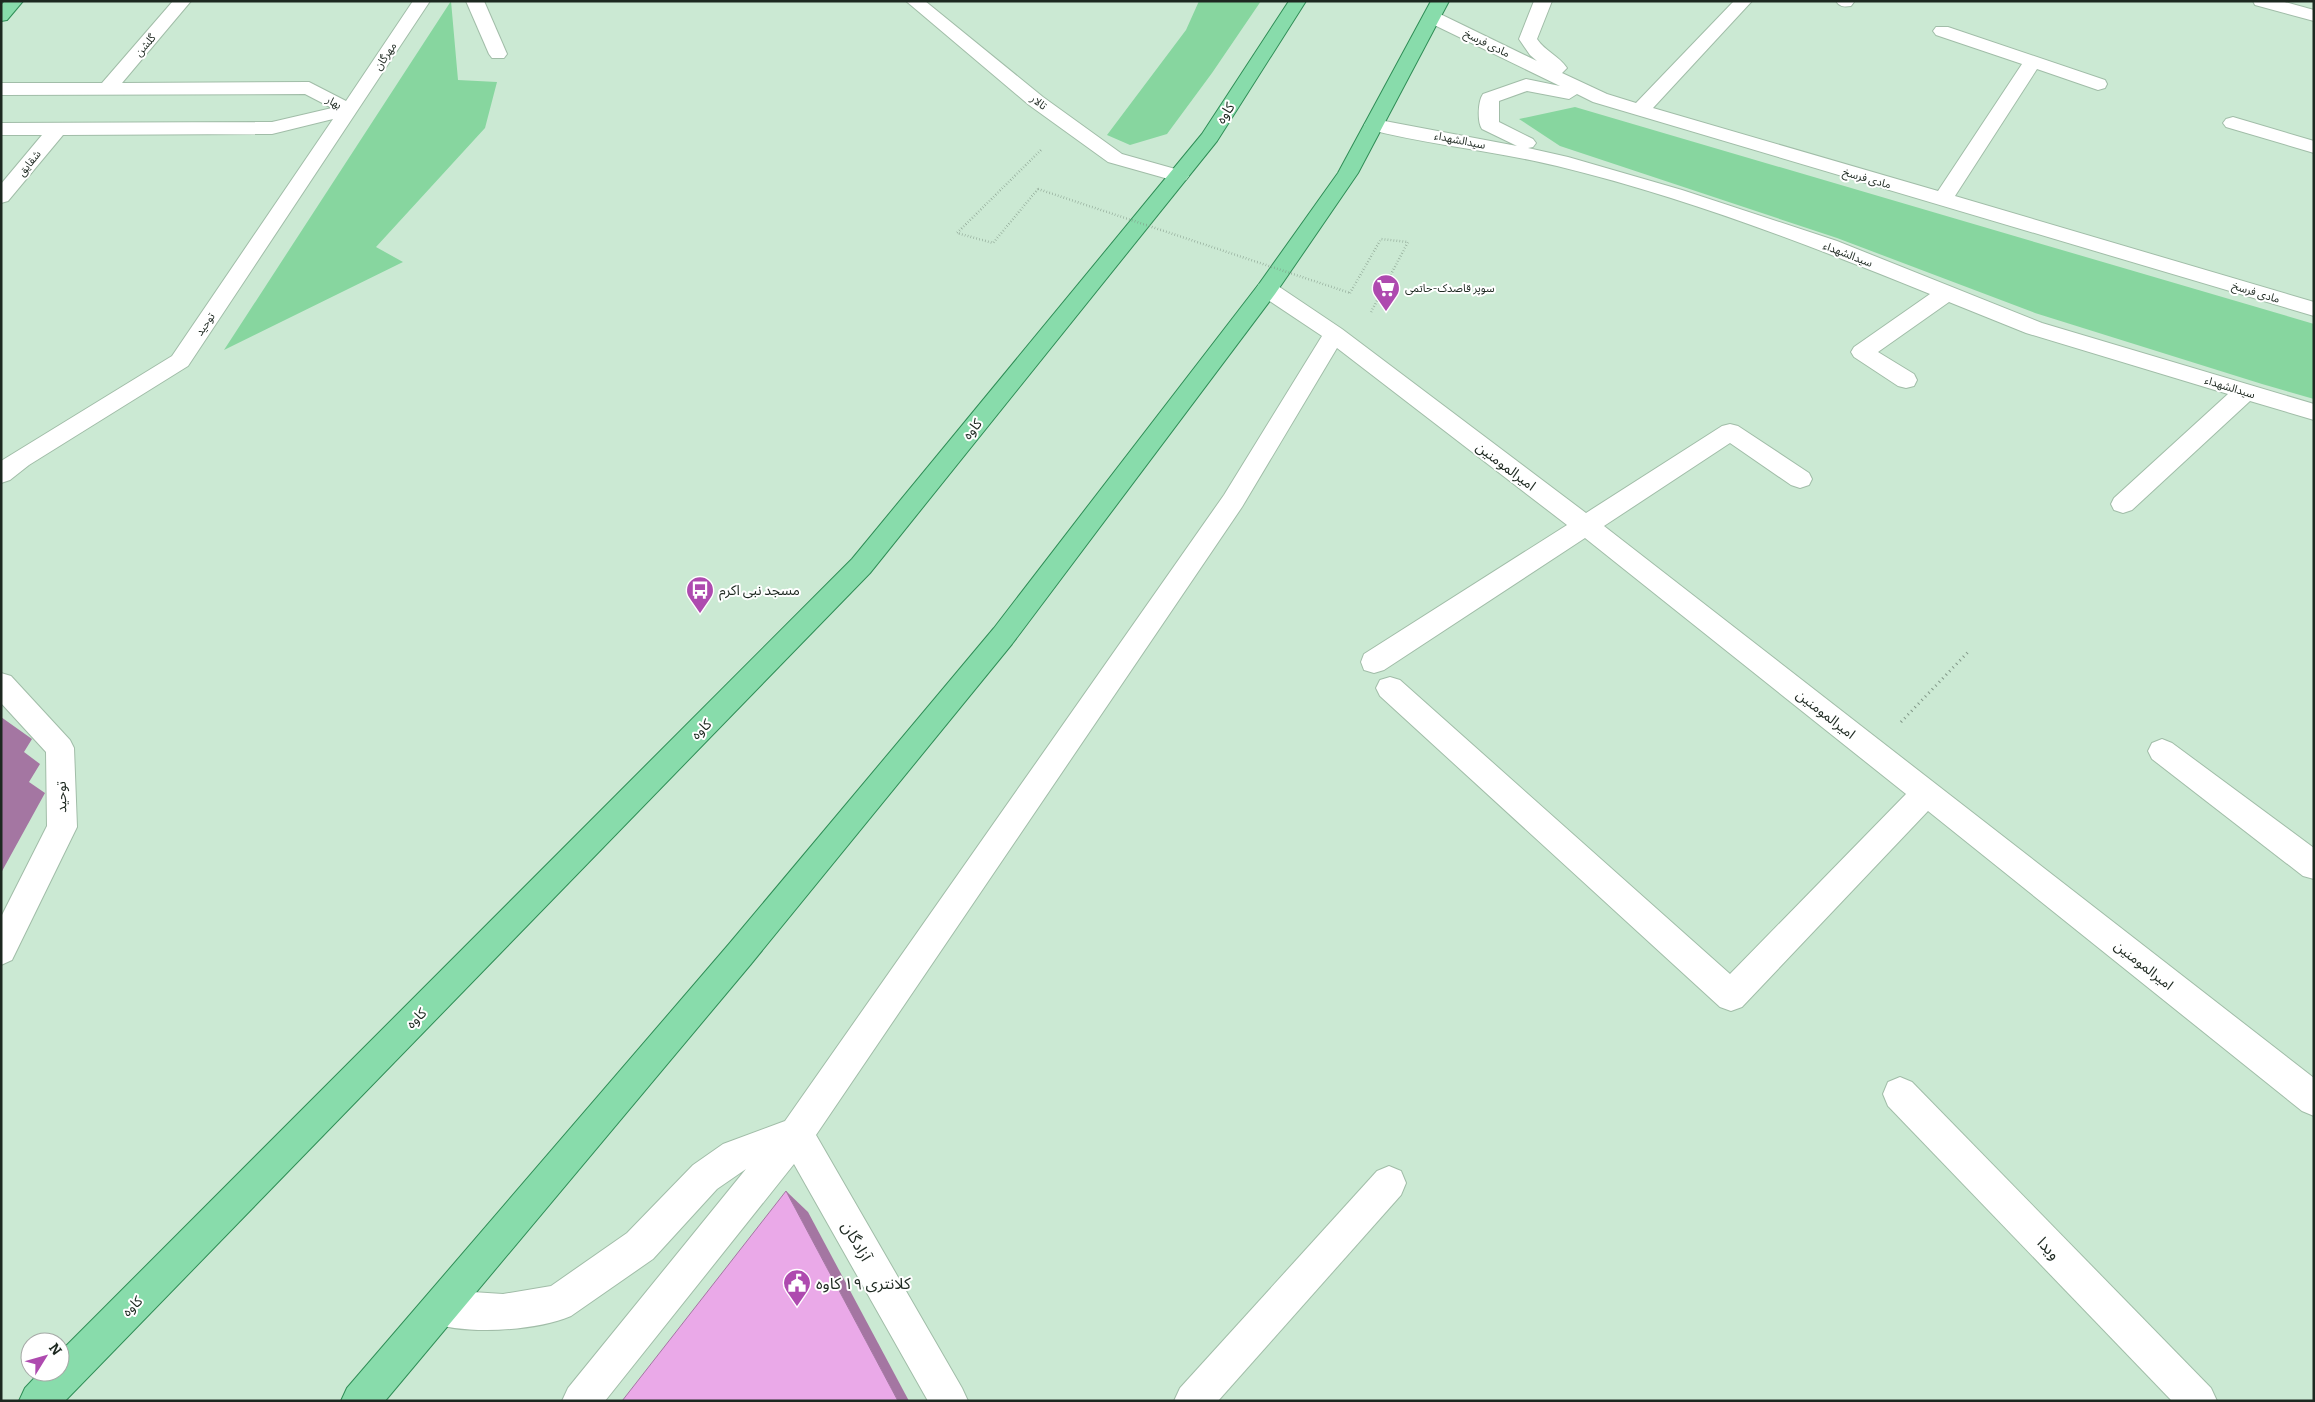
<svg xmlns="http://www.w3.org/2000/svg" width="2315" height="1402" font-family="Bitter,'Noto Sans Arabic',serif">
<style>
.green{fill:#87d69f}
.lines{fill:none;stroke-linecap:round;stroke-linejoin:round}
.minor-casing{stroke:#a1bda8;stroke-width:2}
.major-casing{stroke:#2f8d56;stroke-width:2}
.path-far1{stroke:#819787;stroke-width:2.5;stroke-dasharray:0.5 2.5;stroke-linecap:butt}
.path{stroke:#819787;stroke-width:3;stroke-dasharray:1 4;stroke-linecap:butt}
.minor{fill:#fff;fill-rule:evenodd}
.major{fill:#88dcab;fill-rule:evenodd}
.path-bridge{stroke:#819787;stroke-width:2.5;stroke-dasharray:0.5 2.5;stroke-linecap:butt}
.shaded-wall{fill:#a476a2}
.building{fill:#eaa9e8;stroke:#a476a2}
.labels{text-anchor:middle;stroke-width:4;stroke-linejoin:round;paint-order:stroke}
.far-street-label{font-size:11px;fill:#1d2820;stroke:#fff}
.far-poi-label{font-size:11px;fill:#1d2820;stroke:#fff;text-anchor:start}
.street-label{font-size:14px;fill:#1d2820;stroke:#fff}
.poi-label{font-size:14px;fill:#1d2820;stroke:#fff;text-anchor:start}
.near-street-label{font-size:16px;fill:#1d2820;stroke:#fff}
.near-poi-label{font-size:16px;fill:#1d2820;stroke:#fff;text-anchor:start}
</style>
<rect width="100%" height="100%" fill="#cbe9d3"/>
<g class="green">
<polygon points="451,1 458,80 497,82 485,128 376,247 403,262 224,350"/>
<polygon points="1199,1 1261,1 1212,73 1167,134 1130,145 1107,135 1186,30"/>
<polygon points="1575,107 2314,324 2314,399 2262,384 2035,313 1837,238 1560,146 1519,119"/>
</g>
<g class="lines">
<g class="minor-casing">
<g id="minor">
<polygon points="173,1 191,1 122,83 309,82 346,101 413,1 430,1 188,366 29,465 10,480 1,483 1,461 172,356 333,119 272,134 63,135 8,201 1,203 1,184 42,135 1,135 1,123 272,122 332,108 305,94 1,95 1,83 102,83"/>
<polygon points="466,1 484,1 507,54 504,58 492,58 489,54"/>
<polygon points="906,1 925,1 1043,97 1122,154 1186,172 1189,176 1186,180 1179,182 1108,162 1029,105"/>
<path d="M1534,1H1552L1537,39C1545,51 1559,56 1567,68L1562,73L1607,94L1636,103L1734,1H1752L1653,108L1938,191L2022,64L1936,35L1933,31L1936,27H1948L2105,80L2107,84L2105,88L2098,90L2037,69L1955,196L2314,302V316L1593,102L1577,94L1569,99L1527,91L1499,101V122L1533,139L1536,143L1533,147L1528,148L1568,157L1682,190L1837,241L2042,323L2314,404V420L2250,401L2132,510L2123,513L2114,510L2111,504L2114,498L2228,394L2026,333L1949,302L1878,352L1914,374L1917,380L1914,386L1906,388L1898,386L1854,357L1851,352L1854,347L1930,294C1809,245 1685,197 1557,166C1495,151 1430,145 1367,129L1364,125L1367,121L1374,119L1517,146L1482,129C1477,122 1478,101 1483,94L1526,79L1560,86L1426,21L1423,17L1426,13H1438L1537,61L1530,55L1519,39Z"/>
<path d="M1836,1H1853L1854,2L1851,6C1844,7 1840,7 1836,1Z"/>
<polygon points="2253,1 2281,1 2314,10 2314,21 2255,5"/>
<polygon points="2233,117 2314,141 2314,153 2226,127 2223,123 2226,119"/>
<path d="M1267,282L1275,284L1342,329L1586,513L1722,426L1730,424L1738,426L1809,473L1812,479L1809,485L1800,488L1791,485L1730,443L1604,526L2314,1078V1116L2302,1111L1928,811L1742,1007L1731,1011L1720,1007L1380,696L1376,688L1380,680L1390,677L1400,680L1730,974L1906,794L1585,538L1384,670L1374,673L1364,670L1361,662L1364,654L1567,525L1337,348L1242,507L816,1135L962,1388L968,1401H928L794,1164L605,1401H562L568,1388L746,1169L717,1189L653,1259L571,1316C535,1331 464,1336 428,1321L423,1308L428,1295L441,1290L503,1294L551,1286L627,1233L693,1165L723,1144L785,1121L1224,495L1322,336L1259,294L1256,289L1259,284Z"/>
<polygon points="1,673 11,676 70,740 74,748 77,827 12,960 1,965 1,917 47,826 46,752 1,703"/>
<polygon points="2162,739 2172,743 2314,848 2314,879 2303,876 2152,759 2148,751 2152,743"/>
<polygon points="1900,1077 1912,1082 2211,1388 2217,1401 2172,1401 1888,1106 1883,1094 1888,1082"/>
<polygon points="1389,1166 1401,1171 1406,1183 1401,1195 1218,1401 1174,1401 1180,1388 1377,1171"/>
</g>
</g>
<g class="major-casing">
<g id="major">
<polygon points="5,1 23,1 7,20 1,21 1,5"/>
<polygon points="1289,1 1306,1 1217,141 870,573 65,1401 19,1401 25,1388 40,1372 60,1372 60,1352 852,559 1202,134"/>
<polygon points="1431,1 1449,1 1358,173 1275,294 1012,644 751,964 385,1401 341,1401 347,1388 729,944 994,628 1259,284 1338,173"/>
</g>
</g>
<g class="path-far1">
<polyline points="1038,189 993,243 957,233 1042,149"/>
<polyline points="1350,293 1381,239 1408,242 1370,314"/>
</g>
<polyline class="path" points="1901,722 1969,651"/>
<use href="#minor" class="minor"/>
<use href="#major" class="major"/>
<polyline class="path-bridge" points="1038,189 1350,293"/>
</g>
<g class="shaded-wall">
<polygon points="1,717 32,739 24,752 40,764 29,782 45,793 1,873"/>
<polygon points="786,1191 808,1212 909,1401 898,1401"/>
</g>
<polygon class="building" points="786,1191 898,1401 622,1401"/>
<defs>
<g id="supermarket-pin" transform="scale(1.4375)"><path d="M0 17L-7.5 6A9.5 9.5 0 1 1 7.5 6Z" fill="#ae4aaf" stroke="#fff"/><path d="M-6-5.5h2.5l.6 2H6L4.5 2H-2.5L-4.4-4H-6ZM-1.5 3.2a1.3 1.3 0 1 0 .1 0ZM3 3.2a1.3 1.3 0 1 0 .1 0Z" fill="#fff"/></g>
<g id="bus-pin" transform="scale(1.4375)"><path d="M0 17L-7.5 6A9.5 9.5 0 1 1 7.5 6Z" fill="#ae4aaf" stroke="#fff"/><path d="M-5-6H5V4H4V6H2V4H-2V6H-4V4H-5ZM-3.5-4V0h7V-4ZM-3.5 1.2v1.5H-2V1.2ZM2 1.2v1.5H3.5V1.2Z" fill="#fff"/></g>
<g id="civic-pin" transform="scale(1.4375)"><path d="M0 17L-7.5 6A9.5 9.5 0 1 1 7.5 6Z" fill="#ae4aaf" stroke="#fff"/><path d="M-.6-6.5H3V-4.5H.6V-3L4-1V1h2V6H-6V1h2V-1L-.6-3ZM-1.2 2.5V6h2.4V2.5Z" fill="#fff"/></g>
</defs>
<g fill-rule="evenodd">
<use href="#supermarket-pin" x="1386" y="288"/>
<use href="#bus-pin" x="700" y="590"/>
<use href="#civic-pin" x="797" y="1283"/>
</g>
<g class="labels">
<g class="far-street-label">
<text transform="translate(1487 43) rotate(26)" y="4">مادی فرسخ</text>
<text transform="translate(145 45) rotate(-49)" y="4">گلشن</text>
<text transform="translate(385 56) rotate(-56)" y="4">مهرگان</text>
<text transform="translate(334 102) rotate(29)" y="4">بهار</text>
<text transform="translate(1039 102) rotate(37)" y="4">تالار</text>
<text transform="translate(1460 140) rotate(11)" y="4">سیدالشهداء</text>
<text transform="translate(29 163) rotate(-51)" y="4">شقایق</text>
<text transform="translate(1867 178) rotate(16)" y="4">مادی فرسخ</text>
<text transform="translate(1848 254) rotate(21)" y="4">سیدالشهداء</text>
<text transform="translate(2256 292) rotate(17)" y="4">مادی فرسخ</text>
<text transform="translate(205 324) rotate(-56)" y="4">توحید</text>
<text transform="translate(2230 387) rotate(17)" y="4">سیدالشهداء</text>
</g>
<g class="far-poi-label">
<text x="1405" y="292">سوپر قاصدک-حاتمی</text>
</g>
<g class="street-label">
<text transform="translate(1225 113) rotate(-57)" y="5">کاوه</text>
<text transform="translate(972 429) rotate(-51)" y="5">کاوه</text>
<text transform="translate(1506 466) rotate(37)" y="5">امیرالمومنین</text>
<text transform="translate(1826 714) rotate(38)" y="5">امیرالمومنین</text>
<text transform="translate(701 729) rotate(-45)" y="5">کاوه</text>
<text transform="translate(61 797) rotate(-91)" y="5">توحید</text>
<text transform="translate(2144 965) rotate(38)" y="5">امیرالمومنین</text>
<text transform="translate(416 1018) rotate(-45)" y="5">کاوه</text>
<text transform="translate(132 1306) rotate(-45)" y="5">کاوه</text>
</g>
<g class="poi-label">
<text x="719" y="595">مسجد نبی اکرم</text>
</g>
<g class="near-street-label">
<text transform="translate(857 1241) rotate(60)" y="6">آزادگان</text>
<text transform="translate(2049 1248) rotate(46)" y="6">ویدا</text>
</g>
<g class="near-poi-label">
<text x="816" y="1289">کلانتری ۱۹ کاوه</text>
</g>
</g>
<rect width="2315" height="1402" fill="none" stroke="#1d2820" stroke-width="5"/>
<g transform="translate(45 1357) rotate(53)"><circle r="24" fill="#ffffff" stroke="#a5a9a6"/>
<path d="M0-4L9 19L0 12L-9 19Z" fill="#ae4aaf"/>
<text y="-8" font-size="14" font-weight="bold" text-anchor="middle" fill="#1d2820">N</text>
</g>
</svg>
